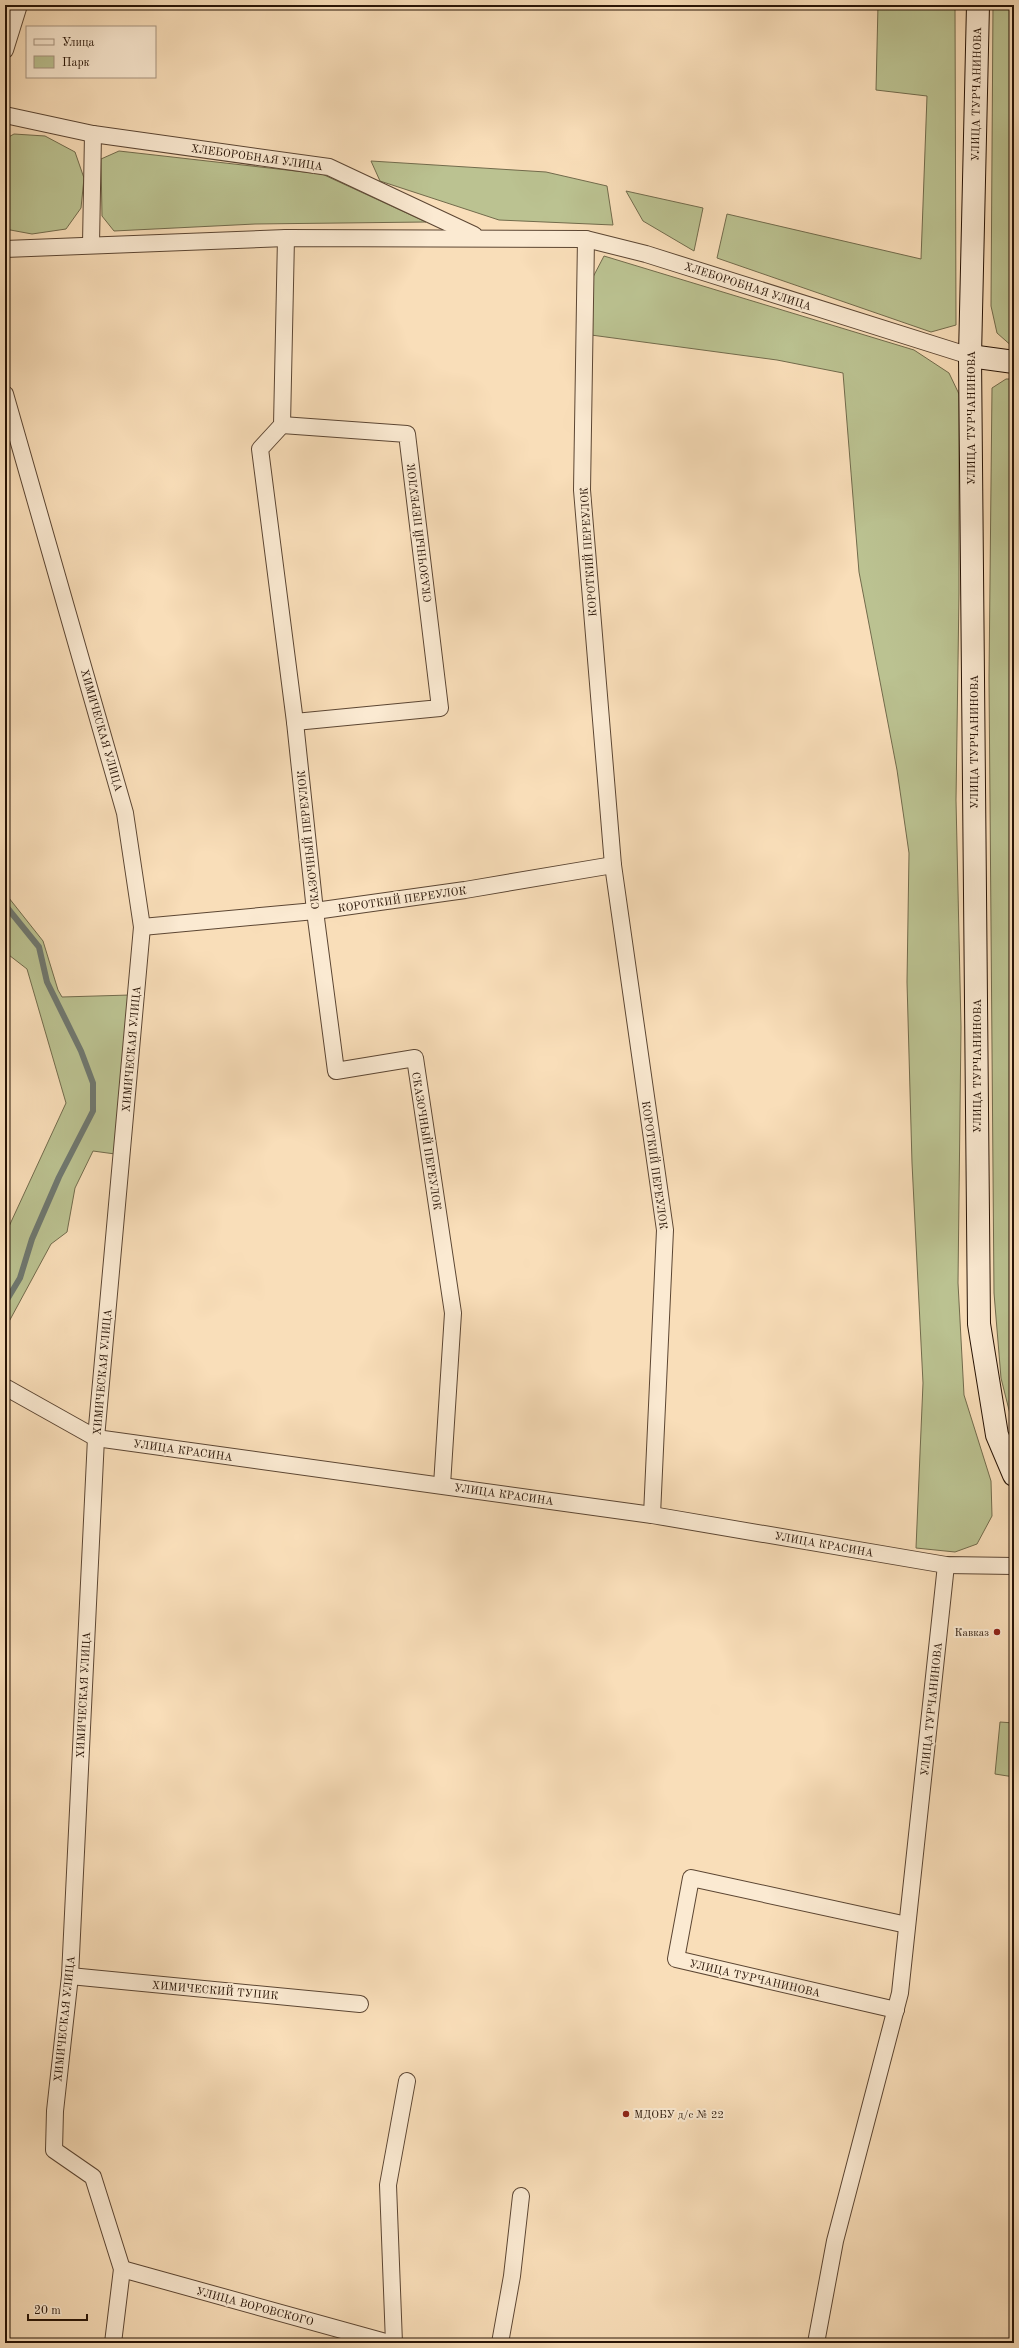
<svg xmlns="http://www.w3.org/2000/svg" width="1019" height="2348" font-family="'Old Standard TT',serif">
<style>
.green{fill:#bbc291;stroke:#726b4c}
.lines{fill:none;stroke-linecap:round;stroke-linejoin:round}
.stream{stroke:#6f7870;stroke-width:6}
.street-casing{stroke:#5c4633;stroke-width:18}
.secondary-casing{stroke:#281406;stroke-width:24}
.street{stroke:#fbead2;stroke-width:16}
.secondary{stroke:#fbead2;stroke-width:22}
.poi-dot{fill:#8f2418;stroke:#fbead2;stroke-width:1.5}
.labels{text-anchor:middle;stroke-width:4;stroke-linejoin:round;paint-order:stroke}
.street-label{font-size:11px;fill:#281406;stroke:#fbead2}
.poi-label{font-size:11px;fill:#281406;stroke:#fbead2;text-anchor:end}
</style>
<rect width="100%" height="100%" fill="#f9deb9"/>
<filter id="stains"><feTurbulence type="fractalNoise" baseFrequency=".005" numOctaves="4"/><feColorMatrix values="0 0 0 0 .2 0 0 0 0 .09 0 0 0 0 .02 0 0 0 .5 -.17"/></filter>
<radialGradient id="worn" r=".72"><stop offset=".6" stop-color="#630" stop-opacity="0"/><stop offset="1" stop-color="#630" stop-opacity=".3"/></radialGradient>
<g class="green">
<polygon points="878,5 955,5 956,325 931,332 717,258 727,214 921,259 927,96 876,90"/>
<polygon points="993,5 1014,5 1014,348 997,333 991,306"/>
<polygon points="14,134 45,136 75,152 84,178 81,208 66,229 32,234 5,229 5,139"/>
<polygon points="119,151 322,174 426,222 255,224 114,231 102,216 101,159"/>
<polygon points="371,161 546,172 607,186 613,225 499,220 380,181"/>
<polygon points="626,191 703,208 694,251 643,221"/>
<polygon points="604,256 914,350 949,373 959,394 959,593 956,800 961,1027 958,1283 964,1395 991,1481 992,1516 977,1544 955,1552 916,1548 923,1383 912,1163 907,982 909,853 897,770 859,572 843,373 777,360 591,335 592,279"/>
<polygon points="1006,379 1014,379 1014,1430 1001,1378 994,1293 989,678 992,388"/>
<polygon points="5,893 43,941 58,990 62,997 130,995 115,1154 93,1151 75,1188 67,1232 51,1244 5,1329 5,1235 66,1103 27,969 5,952"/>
<polygon points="1000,1722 1014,1723 1014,1777 995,1774"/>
</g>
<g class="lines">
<polyline class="stream" points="5,905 39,947 47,982 81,1051 93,1083 93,1111 59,1177 32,1239 20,1278 5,1303"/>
<g class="street-casing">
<g id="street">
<polyline points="5,50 19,5"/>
<polyline points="5,115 93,134 329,167 474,235"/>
<polyline points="286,238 282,425 260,449 295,722 315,911 336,1071 415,1058 453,1313 442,1485"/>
<polyline points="586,239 582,490 613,865 665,1230 652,1515"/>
<polyline points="91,244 93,134"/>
<polyline points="5,249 286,238 586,239 646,254 970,356"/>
<polyline points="5,394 125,813 142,927 96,1438 70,1976 55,2111 54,2150 93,2177 122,2269 113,2343"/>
<polyline points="282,425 407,434 440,708 295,722"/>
<polyline points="142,927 315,911 465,890 613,865"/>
<polyline points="5,1387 96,1438 652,1515 946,1565 1014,1566"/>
<polyline points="70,1976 360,2004"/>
<polyline points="896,2010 676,1959 691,1878 907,1925"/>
<polyline points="122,2269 389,2343"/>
<polyline points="394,2343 388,2185 407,2081"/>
<polyline points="500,2343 512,2276 521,2196"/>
<polyline points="816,2343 835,2241 900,1993 946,1565"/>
</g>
</g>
<g class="secondary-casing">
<g id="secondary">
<polyline points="978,5 970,356 979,1324 997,1435 1014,1475"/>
<polyline points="970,356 1014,362"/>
</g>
</g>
<use href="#street" class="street"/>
<use href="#secondary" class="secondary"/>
</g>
<g class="poi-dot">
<circle cx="997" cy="1632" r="4"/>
<circle cx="626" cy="2114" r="4"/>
</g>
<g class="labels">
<g class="street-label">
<text transform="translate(976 94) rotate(-89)" y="4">УЛИЦА ТУРЧАНИНОВА</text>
<text transform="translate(257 157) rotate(8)" y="4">ХЛЕБОРОБНАЯ УЛИЦА</text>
<text transform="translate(748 286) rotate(18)" y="4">ХЛЕБОРОБНАЯ УЛИЦА</text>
<text transform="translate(971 418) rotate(-90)" y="4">УЛИЦА ТУРЧАНИНОВА</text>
<text transform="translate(419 533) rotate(-97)" y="4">СКАЗОЧНЫЙ ПЕРЕУЛОК</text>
<text transform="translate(588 552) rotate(-94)" y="4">КОРОТКИЙ ПЕРЕУЛОК</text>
<text transform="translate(102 730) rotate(74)" y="4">ХИМИЧЕСКАЯ УЛИЦА</text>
<text transform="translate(974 742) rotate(-90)" y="4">УЛИЦА ТУРЧАНИНОВА</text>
<text transform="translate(308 840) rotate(-96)" y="4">СКАЗОЧНЫЙ ПЕРЕУЛОК</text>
<text transform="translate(402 899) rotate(-8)" y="4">КОРОТКИЙ ПЕРЕУЛОК</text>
<text transform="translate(131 1049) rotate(-85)" y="4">ХИМИЧЕСКАЯ УЛИЦА</text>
<text transform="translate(977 1066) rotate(-90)" y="4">УЛИЦА ТУРЧАНИНОВА</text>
<text transform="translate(427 1141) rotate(81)" y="4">СКАЗОЧНЫЙ ПЕРЕУЛОК</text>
<text transform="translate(655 1165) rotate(82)" y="4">КОРОТКИЙ ПЕРЕУЛОК</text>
<text transform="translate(102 1372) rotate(-85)" y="4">ХИМИЧЕСКАЯ УЛИЦА</text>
<text transform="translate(183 1450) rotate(8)" y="4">УЛИЦА КРАСИНА</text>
<text transform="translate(504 1494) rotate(8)" y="4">УЛИЦА КРАСИНА</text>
<text transform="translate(824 1544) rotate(10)" y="4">УЛИЦА КРАСИНА</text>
<text transform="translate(83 1695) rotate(-87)" y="4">ХИМИЧЕСКАЯ УЛИЦА</text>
<text transform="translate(931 1709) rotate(-84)" y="4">УЛИЦА ТУРЧАНИНОВА</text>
<text transform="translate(755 1978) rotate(13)" y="4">УЛИЦА ТУРЧАНИНОВА</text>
<text transform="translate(215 1990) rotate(5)" y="4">ХИМИЧЕСКИЙ ТУПИК</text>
<text transform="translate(64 2019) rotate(-84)" y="4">ХИМИЧЕСКАЯ УЛИЦА</text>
<text transform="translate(255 2306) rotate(15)" y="4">УЛИЦА ВОРОВСКОГО</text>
</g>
<g class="poi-label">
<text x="989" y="1636">Кавказ</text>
<text x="634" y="2118" text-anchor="start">МДОБУ д/с № 22</text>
</g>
</g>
<rect width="1019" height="2348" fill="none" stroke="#f9deb9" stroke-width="20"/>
<rect x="6" y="6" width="1007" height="2336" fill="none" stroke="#281406" stroke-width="2"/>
<rect x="10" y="10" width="999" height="2328" fill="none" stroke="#281406"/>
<rect x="26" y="26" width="130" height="52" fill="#fbead2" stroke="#a79480"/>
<rect x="34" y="39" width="20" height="6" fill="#fbead2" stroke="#a79480"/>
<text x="62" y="46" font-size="12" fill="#281406">Улица</text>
<rect x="34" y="56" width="20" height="12" fill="#bbc291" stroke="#a79480"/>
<text x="62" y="66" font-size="12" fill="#281406">Парк</text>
<path d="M28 2314v6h59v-6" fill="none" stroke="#281406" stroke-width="2"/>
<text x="34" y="2314" font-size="12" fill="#281406" stroke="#fbead2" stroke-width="3" paint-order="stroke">20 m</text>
<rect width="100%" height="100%" filter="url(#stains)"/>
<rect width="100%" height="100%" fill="url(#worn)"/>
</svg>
